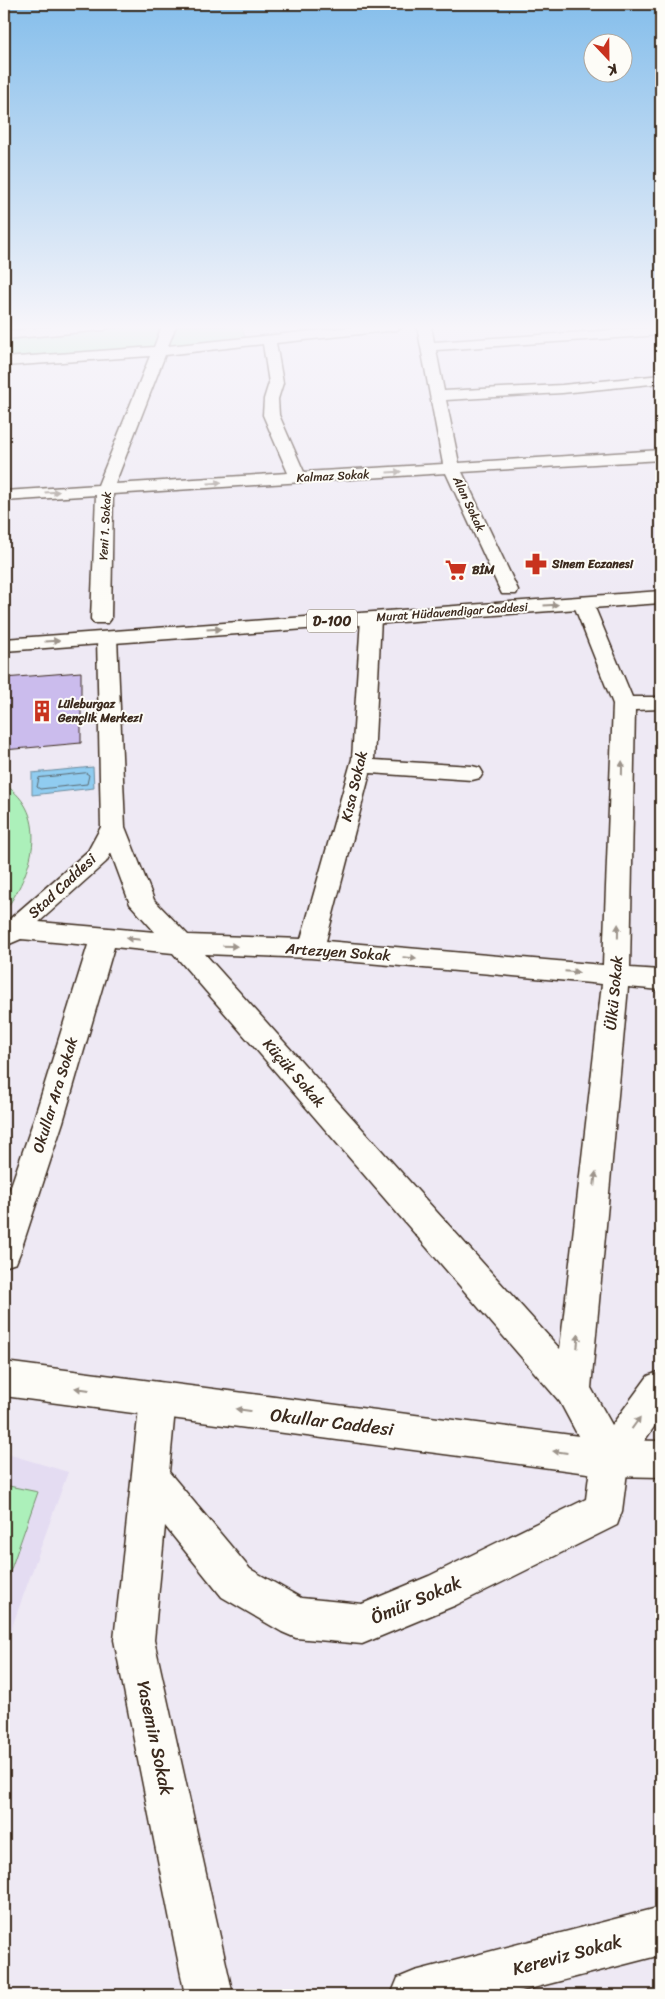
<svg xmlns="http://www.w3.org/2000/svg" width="665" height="1999" font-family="Sriracha,sans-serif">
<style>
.built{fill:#e4dcf2}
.green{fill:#acf0ba;stroke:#748d6c}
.water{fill:#90ccf0;stroke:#6e8b9c}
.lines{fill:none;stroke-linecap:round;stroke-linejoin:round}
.shore{stroke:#5d6b72;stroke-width:1}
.building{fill:#cbbced;stroke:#3b2a1e}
.minor-casing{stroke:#3b2a1e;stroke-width:3}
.major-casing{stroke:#3b2a1e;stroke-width:3}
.highway-casing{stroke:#3b2a1e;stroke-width:3}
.minor{fill:#fdfcf7;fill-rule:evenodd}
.major{fill:#fdfcf7;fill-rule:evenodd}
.highway{fill:#fdfcf7;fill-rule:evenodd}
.oneway{fill:#9c938a}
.labels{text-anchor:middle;stroke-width:4;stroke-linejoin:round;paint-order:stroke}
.far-street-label{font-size:12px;fill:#3b2a1e;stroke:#fdfcf7}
.far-poi-label{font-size:12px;font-weight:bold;fill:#3b2a1e;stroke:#fdfcf7;text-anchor:start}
.shield{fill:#fdfcf7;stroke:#75695f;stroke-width:1}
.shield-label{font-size:14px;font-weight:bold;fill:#3b2a1e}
.street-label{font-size:15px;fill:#3b2a1e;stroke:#fdfcf7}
.near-street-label{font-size:18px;fill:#3b2a1e;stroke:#fdfcf7}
</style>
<rect width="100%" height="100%" fill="#eee9f4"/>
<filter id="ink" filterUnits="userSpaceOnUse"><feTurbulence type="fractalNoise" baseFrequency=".02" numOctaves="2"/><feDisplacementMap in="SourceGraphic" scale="10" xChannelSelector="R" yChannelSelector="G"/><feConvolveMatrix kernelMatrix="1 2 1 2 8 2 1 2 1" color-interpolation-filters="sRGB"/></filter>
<g filter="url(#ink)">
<polygon class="built" points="4,1453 68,1472 4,1649"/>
<g class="green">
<polygon points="139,326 160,326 153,349 4,359 4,338"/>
<polygon points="175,326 241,326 246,340 168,348"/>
<path d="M4,784C52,815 32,874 4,912Z"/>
<polygon points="4,1485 38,1492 4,1589"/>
</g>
<polygon class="water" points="93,767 94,788 32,795 32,773"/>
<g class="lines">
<polygon class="shore" points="86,773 89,775 87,784 40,789 37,787 39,778"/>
</g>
<polygon class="building" points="81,672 81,743 4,750 4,678"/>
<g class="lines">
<g class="minor-casing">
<g id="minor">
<polygon points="61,326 111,326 104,330 4,339 4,331"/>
<path d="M162,326H176L168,346L360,326H404L397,330L276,343L283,383L278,399L279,415L304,472L443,464L417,326H431L434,342L661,327V335L436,350L444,391L562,385L661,375V383L562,393L446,400L459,463L661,450V460L462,472L518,590L516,594H502L500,590L446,473L113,494L111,619L108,623H94L91,619L96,495L4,501V491L98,485L150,356L4,366V358L154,347ZM263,344L269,383L264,399L263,415L288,473L115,484L165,355Z"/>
<path d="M583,597L590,599L593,603L632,697H661V709L635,710L630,968L661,970V990L628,987L591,1388L612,1425L648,1376L661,1371V1417L628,1464L622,1511L617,1525L456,1605L362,1644L296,1638L282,1632L222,1597L165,1526L154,1640L233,1995H185L114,1640L140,1399L145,1387L158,1382L171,1387L176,1399L169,1472L250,1569L301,1598L362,1604L429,1576L586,1499L591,1460L560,1402L173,953L114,947L63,1122L20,1253L16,1263L4,1267V1206L33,1122L88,945L21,939L7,945L4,944V924L88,851L101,827L97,637L100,633H114L117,637L125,827L154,900L188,935L301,939L352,759L361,618L364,614H378L381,618L374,760L472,766L480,768L483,773L480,778L472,780L370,773L326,941L603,965L613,704L573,603L576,599ZM111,853L130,904L155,932L39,922L106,862ZM205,954L311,958L602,984L560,1349Z"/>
<polygon points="661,1907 661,1955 506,1995 391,1995 398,1978 415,1971"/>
</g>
</g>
<g class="major-casing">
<polygon id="major" points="4,1362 610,1440 661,1441 661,1477 610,1476 4,1396"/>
</g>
<g class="highway-casing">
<polygon id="highway" points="661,591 661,603 4,651 4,639"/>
</g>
<use href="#minor" class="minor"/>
<use href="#major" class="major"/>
<use href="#highway" class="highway"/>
</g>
<defs><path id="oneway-solid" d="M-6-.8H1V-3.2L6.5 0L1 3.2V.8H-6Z" transform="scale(1.25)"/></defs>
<g class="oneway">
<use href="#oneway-solid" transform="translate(394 472) rotate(-3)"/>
<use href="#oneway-solid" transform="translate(215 483) rotate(-3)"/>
<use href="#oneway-solid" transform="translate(52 492) rotate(-4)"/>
<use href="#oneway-solid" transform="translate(551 605) rotate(-4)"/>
<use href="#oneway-solid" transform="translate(214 629) rotate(-4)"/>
<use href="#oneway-solid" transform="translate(52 641) rotate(-4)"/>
<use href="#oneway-solid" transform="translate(622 768) rotate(-89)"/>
<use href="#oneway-solid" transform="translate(618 931) rotate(-89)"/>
<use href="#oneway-solid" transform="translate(133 939) rotate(-174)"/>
<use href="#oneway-solid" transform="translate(230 946) rotate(2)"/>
<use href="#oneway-solid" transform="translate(410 958) rotate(5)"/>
<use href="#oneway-solid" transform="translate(572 972) rotate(5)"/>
<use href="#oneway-solid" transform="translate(595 1179) rotate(-84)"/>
<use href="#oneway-solid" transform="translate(578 1341) rotate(-84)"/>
<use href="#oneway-solid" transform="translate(82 1389) rotate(-172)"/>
<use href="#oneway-solid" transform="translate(243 1410) rotate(-173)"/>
<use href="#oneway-solid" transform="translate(636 1423) rotate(-54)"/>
<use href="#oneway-solid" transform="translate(560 1452) rotate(-173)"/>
</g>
</g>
<linearGradient id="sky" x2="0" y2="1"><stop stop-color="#85beeb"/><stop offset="0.54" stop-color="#f7f5fa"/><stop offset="1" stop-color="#f7f5fa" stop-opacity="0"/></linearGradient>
<rect width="665" height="606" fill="url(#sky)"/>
<defs>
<g id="pharmacy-bare" transform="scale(1.725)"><path d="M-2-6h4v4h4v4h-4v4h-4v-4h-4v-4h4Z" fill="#c8321e" stroke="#fdfcf7" stroke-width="2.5" paint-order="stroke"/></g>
<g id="supermarket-bare" transform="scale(1.725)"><path d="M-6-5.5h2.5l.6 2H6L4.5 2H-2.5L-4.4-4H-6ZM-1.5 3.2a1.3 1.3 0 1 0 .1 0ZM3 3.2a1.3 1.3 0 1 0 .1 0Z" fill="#c8321e" stroke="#fdfcf7" stroke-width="2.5" paint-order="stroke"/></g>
<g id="building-bare" transform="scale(1.725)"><path d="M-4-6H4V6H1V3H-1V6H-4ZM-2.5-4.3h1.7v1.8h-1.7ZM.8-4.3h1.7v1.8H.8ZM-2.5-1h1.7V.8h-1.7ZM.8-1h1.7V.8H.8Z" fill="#c8321e" stroke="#fdfcf7" stroke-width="2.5" paint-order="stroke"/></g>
</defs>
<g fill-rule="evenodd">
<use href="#pharmacy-bare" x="536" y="564"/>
<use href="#supermarket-bare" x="456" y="570"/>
<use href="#building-bare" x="42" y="711"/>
</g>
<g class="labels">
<g class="far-street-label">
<text transform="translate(333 476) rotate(-3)" y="4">Kalmaz Sokak</text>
<text transform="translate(469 504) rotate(65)" y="4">Alan Sokak</text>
<text transform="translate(105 526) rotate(-87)" y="4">Yeni 1. Sokak</text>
<text transform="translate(452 612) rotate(-4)" y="4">Murat Hüdavendigar Caddesi</text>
</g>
<g class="far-poi-label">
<text x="552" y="568">Sinem Eczanesi</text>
<text x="472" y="574">BİM</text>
<text x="58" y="708">Lüleburgaz<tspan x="58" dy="14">Gençlik Merkezi</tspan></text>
</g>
<rect class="shield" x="307" y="609.5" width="50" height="23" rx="4"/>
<g class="shield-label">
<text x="332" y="626">D-100</text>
</g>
<g class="street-label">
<text transform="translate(354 786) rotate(-77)" y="5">Kısa Sokak</text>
<text transform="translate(62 886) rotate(-43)" y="5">Stad Caddesi</text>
<text transform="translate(338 952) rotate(4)" y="5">Artezyen Sokak</text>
<text transform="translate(614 993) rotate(-85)" y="5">Ülkü Sokak</text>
<text transform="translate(294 1073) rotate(49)" y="5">Küçük Sokak</text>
<text transform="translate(55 1095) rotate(-73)" y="5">Okullar Ara Sokak</text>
</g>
<g class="near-street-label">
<text transform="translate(332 1422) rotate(7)" y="6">Okullar Caddesi</text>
<text transform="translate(416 1600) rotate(-23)" y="6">Ömür Sokak</text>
<text transform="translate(155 1738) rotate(78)" y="6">Yasemin Sokak</text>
<text transform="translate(567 1955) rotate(-15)" y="6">Kereviz Sokak</text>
</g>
</g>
<rect width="665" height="1999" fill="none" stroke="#fdfcf7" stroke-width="20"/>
<rect x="10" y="10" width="645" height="1979" fill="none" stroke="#3b2a1e" stroke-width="2" filter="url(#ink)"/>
<g transform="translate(608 58) rotate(158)"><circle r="24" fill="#fdfcf7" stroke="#afa8a0"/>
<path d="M0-4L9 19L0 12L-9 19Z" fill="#c8321e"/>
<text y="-8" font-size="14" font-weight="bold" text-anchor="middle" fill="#3b2a1e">K</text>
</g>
</svg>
